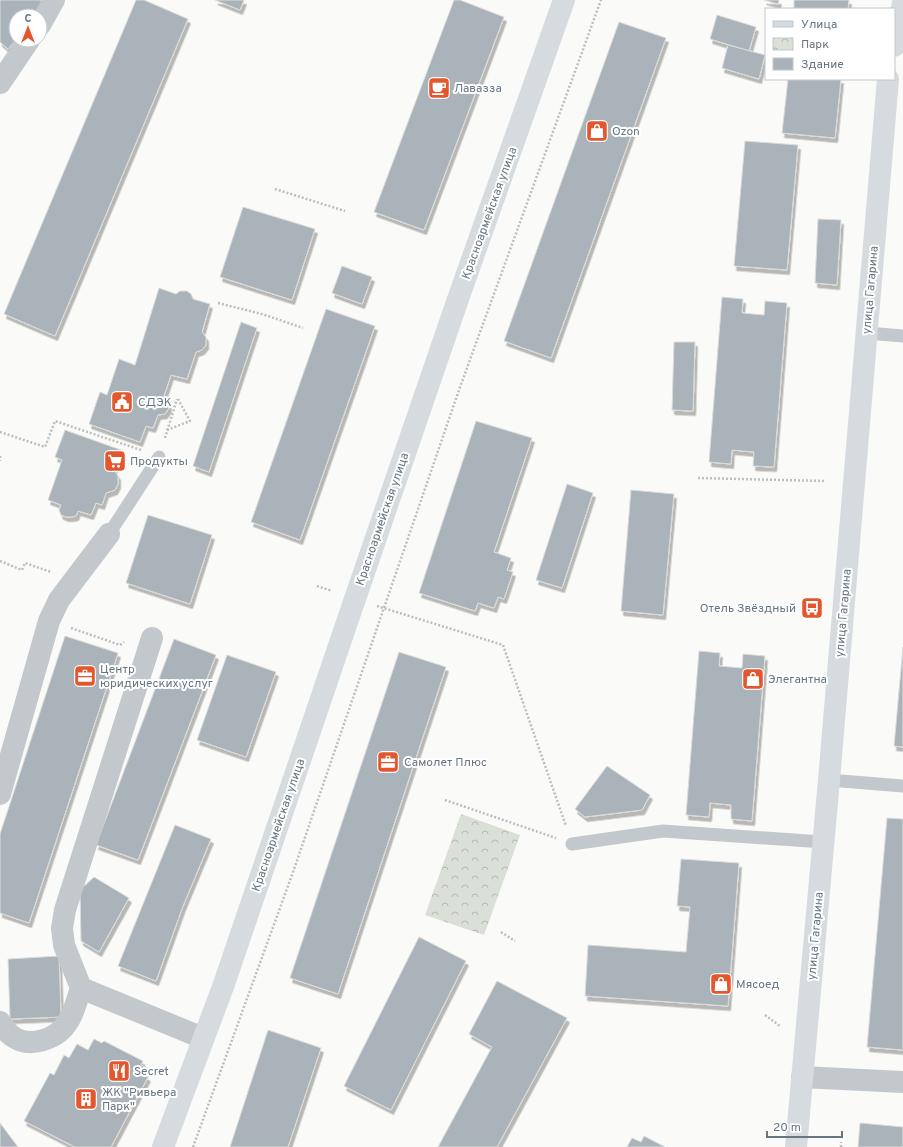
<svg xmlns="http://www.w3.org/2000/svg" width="903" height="1147" font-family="Overpass,sans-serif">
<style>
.park{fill:url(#park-crowns)}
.building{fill:#aab3b9;stroke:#dcdcda;filter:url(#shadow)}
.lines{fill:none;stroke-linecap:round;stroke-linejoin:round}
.path{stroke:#bbbfc2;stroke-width:2.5;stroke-dasharray:2 2;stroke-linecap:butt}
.lane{stroke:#c3c8cc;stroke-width:13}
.street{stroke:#c3c8cc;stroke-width:22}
.secondary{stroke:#d6dbdf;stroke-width:22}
.labels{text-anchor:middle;stroke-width:4;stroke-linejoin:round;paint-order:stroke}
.poi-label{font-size:12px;fill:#657683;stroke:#fff;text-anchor:start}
.street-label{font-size:12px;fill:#657683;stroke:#fff}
</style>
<defs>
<pattern id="park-crowns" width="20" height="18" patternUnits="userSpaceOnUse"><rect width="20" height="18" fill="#dadfd7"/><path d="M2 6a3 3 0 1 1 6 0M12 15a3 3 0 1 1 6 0" fill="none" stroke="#b4b9b4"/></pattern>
<filter id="shadow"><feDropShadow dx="2.5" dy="4.5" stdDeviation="0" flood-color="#0004"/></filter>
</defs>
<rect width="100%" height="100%" fill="#fafaf8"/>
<polygon class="park" points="461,814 520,835 484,935 425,915"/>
<g class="building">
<polygon points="0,0 40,0 46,5 37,16 16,16 16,40 8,49 0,42"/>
<polygon points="136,0 144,0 188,19 55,336 4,314"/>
<polygon points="215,0 244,0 240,10"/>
<polygon points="454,0 460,0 504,17 424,230 374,212"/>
<polygon points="764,0 779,0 778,4"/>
<polygon points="794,0 849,0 848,9 794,9"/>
<polygon points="717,15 756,27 749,51 710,39"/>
<polygon points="619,22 666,38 551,358 504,341"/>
<polygon points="728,45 765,55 759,79 722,68"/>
<polygon points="788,79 841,79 835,138 782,133"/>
<polygon points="745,141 798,145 787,270 734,266"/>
<polygon points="243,207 315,229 292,300 220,277"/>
<polygon points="818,219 841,220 837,285 815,283"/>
<polygon points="342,266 372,277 362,304 332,293"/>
<polygon points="159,288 176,294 180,291 187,291 191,294 193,299 210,304 202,332 206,337 206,345 202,350 196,352 187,379 171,375 164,396 168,401 169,408 165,414 158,415 153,428 146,426 140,442 89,424 100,392 107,395 119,359 135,365"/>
<polygon points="722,297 743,299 742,313 764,315 765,301 787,303 774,467 753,466 754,452 732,450 731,464 709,462"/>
<polygon points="326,309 375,326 300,540 251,522"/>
<polygon points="241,322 257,328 209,472 193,466"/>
<polygon points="674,342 695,342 693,411 672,410"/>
<polygon points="476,421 532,438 494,552 511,558 507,570 513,572 504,599 498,597 494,608 478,603 475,611 419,593"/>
<polygon points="65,430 121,450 114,470 118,476 118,484 115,490 106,493 102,505 96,503 91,515 78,511 76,516 71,517 66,517 61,515 59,510 61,505 48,500 62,460 55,457"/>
<polygon points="567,484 593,493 562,588 536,580"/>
<polygon points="631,490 674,494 663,615 621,611"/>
<polygon points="148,515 212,535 190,604 126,583"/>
<polygon points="65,636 118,653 29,923 0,913 0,834"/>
<polygon points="174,639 216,655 138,860 96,845"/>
<polygon points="903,647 903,747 894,746"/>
<polygon points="699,651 720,653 719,666 742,668 743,654 765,656 752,821 731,819 731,805 710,803 709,817 686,815"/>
<polygon points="399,652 446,667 338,994 290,978"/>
<polygon points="227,655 276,672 246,757 197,740"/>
<polygon points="607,766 650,795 642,810 585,817 575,809"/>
<polygon points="887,818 903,819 903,1050 867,1047"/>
<polygon points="175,825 211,839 183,906 156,981 118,966"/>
<polygon points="681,859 739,863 728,1006 585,996 588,945 686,952 690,907 677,906"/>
<polygon points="94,877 129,898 99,952 81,941 80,890"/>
<polygon points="419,937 466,961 391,1110 344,1086"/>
<polygon points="59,956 61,1017 10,1019 8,959"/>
<polygon points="497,981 567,1018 497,1147 438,1147 492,1047 469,1034"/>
<polygon points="268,1030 321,1048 288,1147 230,1147"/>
<polygon points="94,1039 102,1043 104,1041 143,1061 141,1065 147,1068 144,1075 148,1077 111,1147 75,1147 24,1121 50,1073 54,1075 64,1055 69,1058 77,1044 88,1050"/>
<polygon points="0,1123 18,1147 0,1147"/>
<polygon points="860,1123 903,1127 903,1147 858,1147"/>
<polygon points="644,1136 665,1147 627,1147 632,1138 641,1142"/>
</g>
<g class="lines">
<g class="path">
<polyline points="275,189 345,211"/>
<polyline points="218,303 262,314 303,328"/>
<polyline points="167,430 190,421 178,399"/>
<polyline points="0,432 45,447 55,421 141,450"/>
<polyline points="165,438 177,399"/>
<polyline points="0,456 0,461"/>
<polyline points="698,478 824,481"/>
<polyline points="0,561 22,570 25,563 51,572"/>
<polyline points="317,586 332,591"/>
<polyline points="377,606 503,645 566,826"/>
<polyline points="71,628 120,645 124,642"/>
<polyline points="445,800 556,838"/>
<polyline points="501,932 515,941"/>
<polyline points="765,1015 780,1026"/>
<polyline points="193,1147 292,875 459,390 601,0"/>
<polyline points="841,1147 841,1142"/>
</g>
<g class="lane">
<polyline points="867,333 903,336"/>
<polyline points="109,534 159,457"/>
<polyline points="829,780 903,786"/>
<polyline points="572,844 663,831 823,842"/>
</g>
<g class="street">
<polyline points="40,25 54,0"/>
<polyline points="0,83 29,40"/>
<polyline points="152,638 65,910 62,928 64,945 81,988 203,1038"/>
<polyline points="0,794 49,621 59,600 109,534"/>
<path d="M0,1022C4,1027 7,1033 12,1036C29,1049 57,1039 67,1023C74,1014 77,999 81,988"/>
<polyline points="802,1077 903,1082"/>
</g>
<g class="secondary">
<polyline points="894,46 903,3"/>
<polyline points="163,1147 224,984 345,628 458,299 564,0"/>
<polyline points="796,1147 829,780 888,79"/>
</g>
</g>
<defs>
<g id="cafe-square" transform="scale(1.15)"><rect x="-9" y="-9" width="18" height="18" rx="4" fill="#e4572e" stroke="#fff"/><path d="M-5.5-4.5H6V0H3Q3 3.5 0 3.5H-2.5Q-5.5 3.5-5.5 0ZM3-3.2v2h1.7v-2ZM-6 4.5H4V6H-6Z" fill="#fff"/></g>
<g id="shop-square" transform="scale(1.15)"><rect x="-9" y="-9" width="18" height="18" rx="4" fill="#e4572e" stroke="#fff"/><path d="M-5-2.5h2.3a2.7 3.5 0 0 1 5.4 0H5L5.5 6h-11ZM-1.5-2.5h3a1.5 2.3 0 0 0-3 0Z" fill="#fff"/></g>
<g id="civic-square" transform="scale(1.15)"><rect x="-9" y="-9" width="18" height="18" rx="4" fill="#e4572e" stroke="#fff"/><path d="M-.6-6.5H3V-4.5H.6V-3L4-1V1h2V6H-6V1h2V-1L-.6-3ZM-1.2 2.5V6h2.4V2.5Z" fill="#fff"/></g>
<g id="supermarket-square" transform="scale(1.15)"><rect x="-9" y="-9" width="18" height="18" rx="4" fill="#e4572e" stroke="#fff"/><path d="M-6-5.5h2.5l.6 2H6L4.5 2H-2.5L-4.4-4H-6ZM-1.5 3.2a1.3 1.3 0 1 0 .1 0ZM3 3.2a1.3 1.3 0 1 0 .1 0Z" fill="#fff"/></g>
<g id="bus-square" transform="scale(1.15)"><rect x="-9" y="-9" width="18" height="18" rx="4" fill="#e4572e" stroke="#fff"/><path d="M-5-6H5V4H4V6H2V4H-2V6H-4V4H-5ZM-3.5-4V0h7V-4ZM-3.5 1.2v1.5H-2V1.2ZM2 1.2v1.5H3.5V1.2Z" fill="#fff"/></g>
<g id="office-square" transform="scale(1.15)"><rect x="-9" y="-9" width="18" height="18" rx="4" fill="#e4572e" stroke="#fff"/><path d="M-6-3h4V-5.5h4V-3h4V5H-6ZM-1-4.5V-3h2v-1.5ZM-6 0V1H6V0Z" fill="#fff"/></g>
<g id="restaurant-square" transform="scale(1.15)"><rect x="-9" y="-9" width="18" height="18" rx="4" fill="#e4572e" stroke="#fff"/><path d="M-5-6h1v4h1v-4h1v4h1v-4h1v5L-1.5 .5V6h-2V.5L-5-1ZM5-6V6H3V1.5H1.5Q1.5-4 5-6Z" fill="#fff"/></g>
<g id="building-square" transform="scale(1.15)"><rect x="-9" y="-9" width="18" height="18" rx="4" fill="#e4572e" stroke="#fff"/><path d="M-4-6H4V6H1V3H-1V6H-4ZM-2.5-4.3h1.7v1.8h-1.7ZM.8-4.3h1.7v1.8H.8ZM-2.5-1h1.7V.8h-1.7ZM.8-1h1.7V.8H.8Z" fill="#fff"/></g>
</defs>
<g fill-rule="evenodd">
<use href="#cafe-square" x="439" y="88"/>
<use href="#shop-square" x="597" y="131"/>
<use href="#civic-square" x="122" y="402"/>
<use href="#supermarket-square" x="115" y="461"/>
<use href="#bus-square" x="812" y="608"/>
<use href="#office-square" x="85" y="676"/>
<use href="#shop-square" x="753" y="679"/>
<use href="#office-square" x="388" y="762"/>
<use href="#shop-square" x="721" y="984"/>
<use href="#restaurant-square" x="119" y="1071"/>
<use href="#building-square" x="86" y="1099"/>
</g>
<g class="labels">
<g class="poi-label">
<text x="454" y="92">Лавазза</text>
<text x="612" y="135">Ozon</text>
<text x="138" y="406">СДЭК</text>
<text x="130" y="465">Продукты</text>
<text x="796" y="612" text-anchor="end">Отель Звёздный</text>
<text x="100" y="673">Центр<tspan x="100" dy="14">юридических услуг</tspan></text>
<text x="768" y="683">Элегантна</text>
<text x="404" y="766">Самолет Плюс</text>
<text x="736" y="988">Мясоед</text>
<text x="134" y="1075">Secret</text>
<text x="102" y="1096">ЖК "Ривьера<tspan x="102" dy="14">Парк"</tspan></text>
</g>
<g class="street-label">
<text transform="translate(489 213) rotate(-70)" y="4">Красноармейская улица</text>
<text transform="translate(870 290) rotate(-85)" y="4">улица Гагарина</text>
<text transform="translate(382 519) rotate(-71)" y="4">Красноармейская улица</text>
<text transform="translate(843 613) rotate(-85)" y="4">улица Гагарина</text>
<text transform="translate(278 825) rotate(-71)" y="4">Красноармейская улица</text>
<text transform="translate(815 936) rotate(-85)" y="4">улица Гагарина</text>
</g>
</g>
<rect x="765" y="8" width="130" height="72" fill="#ffffff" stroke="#c1c8cd"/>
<rect x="773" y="21" width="20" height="6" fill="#d6dbdf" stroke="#c1c8cd"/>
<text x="801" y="28" font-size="12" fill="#657683">Улица</text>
<rect x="773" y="38" width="20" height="12" fill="url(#park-crowns)" stroke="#c1c8cd"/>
<text x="801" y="48" font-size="12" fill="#657683">Парк</text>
<rect x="773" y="58" width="20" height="12" fill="#aab3b9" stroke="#c1c8cd"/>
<text x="801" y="68" font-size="12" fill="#657683">Здание</text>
<g transform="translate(28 28)"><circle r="19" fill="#ffffff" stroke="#c1c8cd"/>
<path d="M0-3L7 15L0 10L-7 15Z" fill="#e4572e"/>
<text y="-6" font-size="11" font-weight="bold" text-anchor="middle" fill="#657683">С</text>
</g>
<path d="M767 1131v6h75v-6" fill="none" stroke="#657683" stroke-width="2"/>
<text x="773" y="1131" font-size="12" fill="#657683" stroke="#ffffff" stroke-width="3" paint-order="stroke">20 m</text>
</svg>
